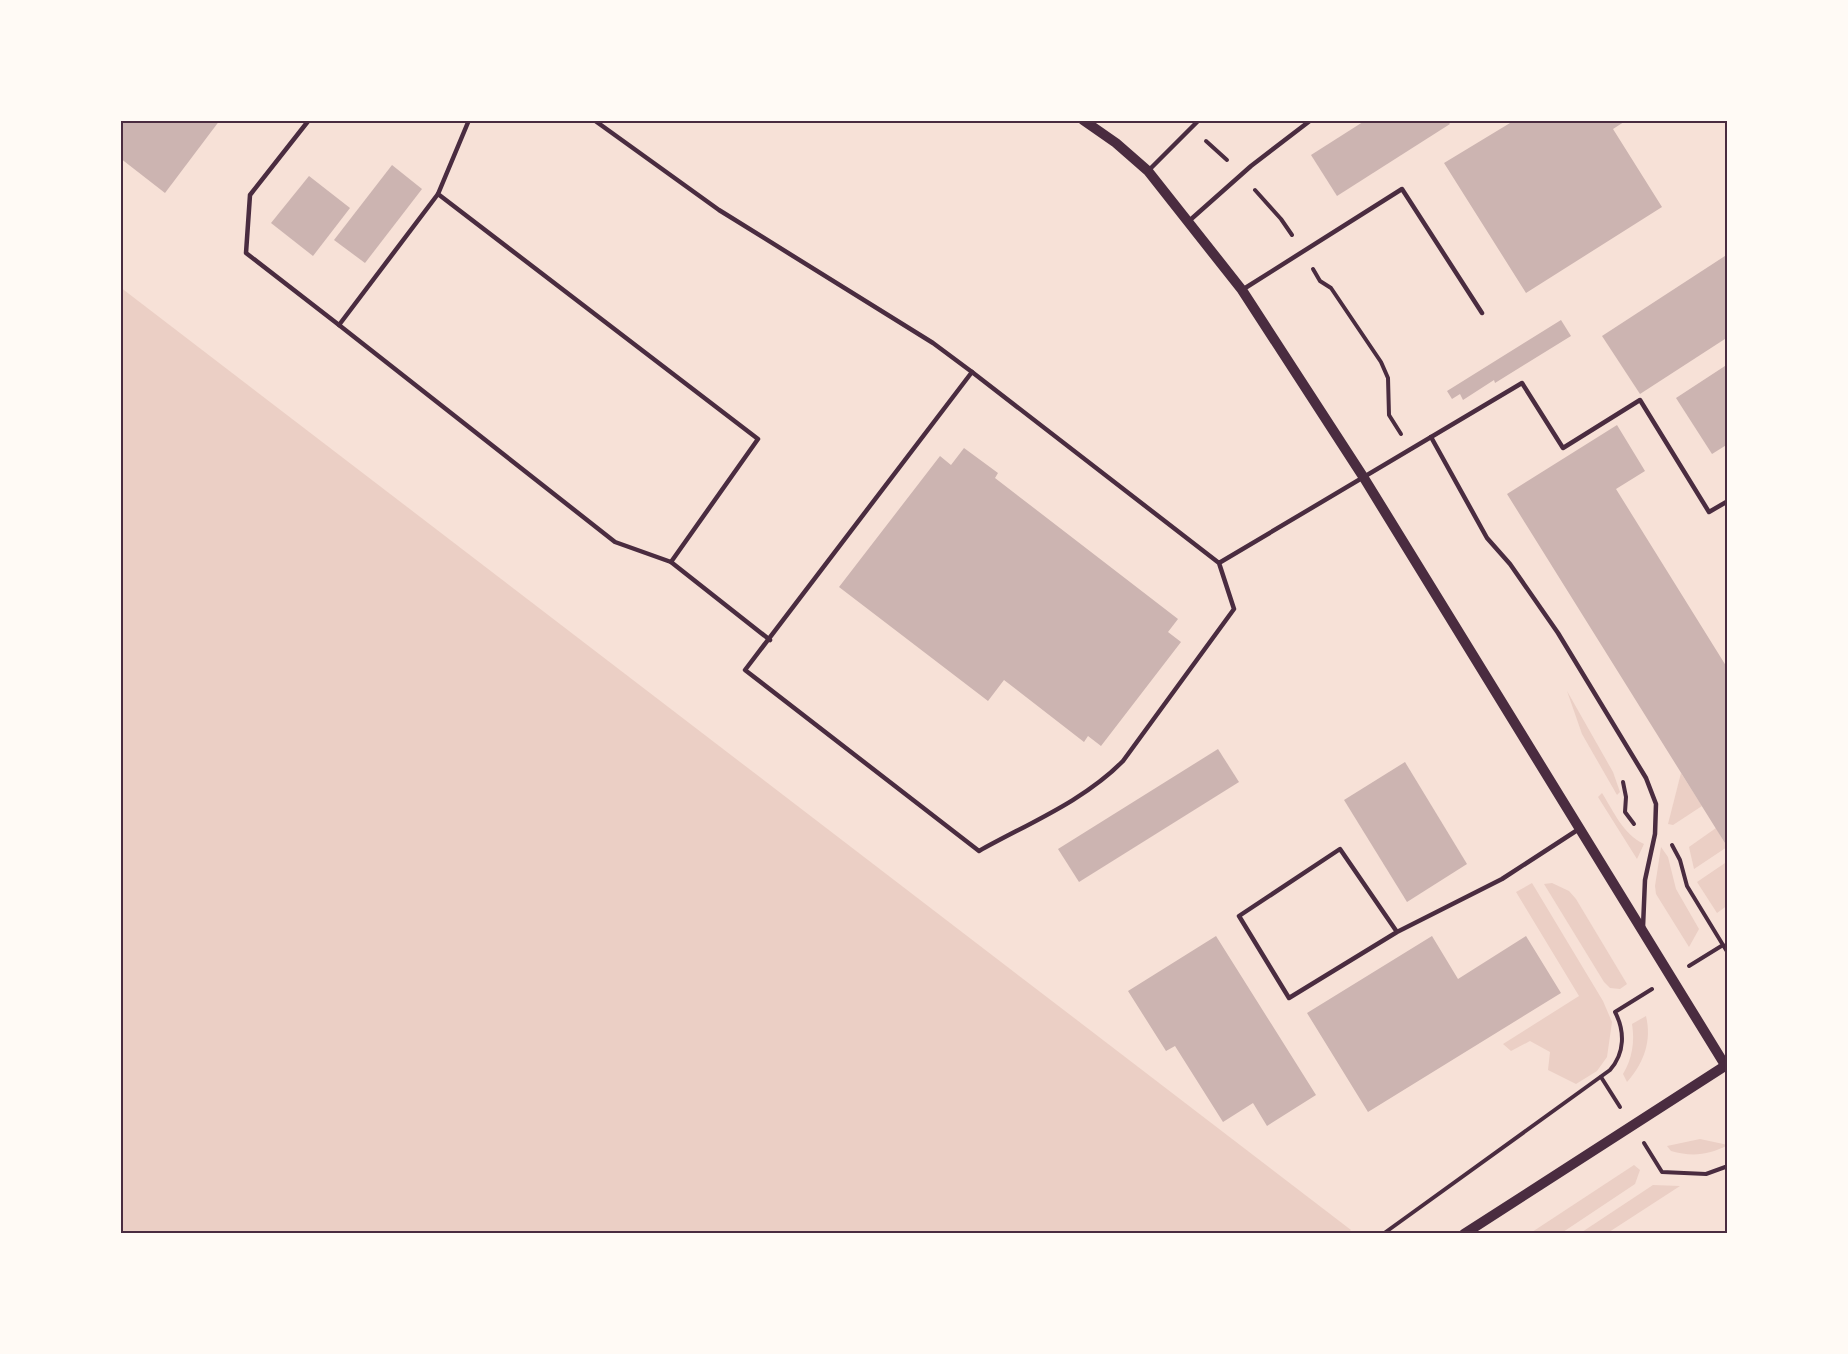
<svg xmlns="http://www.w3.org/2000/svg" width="1848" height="1354" font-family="'PT Sans Narrow',sans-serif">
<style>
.green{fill:#ebcfc5}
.building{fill:#ccb4b1}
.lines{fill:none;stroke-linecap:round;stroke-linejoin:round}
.path{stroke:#4a2c40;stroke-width:4}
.service{stroke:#4a2c40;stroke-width:4.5}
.tertiary{stroke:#4a2c40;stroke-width:10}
.neatline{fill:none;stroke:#4a2c40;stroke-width:2}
</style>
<rect width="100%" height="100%" fill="#f7e1d7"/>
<g class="green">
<polygon points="120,287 1351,1230 1347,1234 120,1234"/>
<polygon points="1567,691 1613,772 1620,792 1617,795 1582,734"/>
<polygon points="1681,773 1702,806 1673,825 1668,824"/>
<path d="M1602,793C1614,812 1623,834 1644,844L1637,859L1598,797Z"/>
<polygon points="1716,828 1727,847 1694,869 1689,847"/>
<polygon points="1661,847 1668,857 1676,889 1699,929 1689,947 1656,894 1655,886"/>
<polygon points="1728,861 1728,905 1717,913 1697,882"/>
<polygon points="1532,883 1603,1001 1612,1022 1607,1057 1597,1071 1576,1084 1548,1070 1550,1052 1530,1041 1511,1051 1503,1044 1579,996 1516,892"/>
<polygon points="1552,883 1569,891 1576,899 1627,984 1620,989 1610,988 1604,982 1544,884"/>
<path d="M1646,1016C1652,1041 1644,1063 1627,1082L1623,1074C1632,1059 1635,1042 1632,1024Z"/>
<path d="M1700,1139L1728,1145C1709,1155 1692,1157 1671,1151L1667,1146Z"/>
<polygon points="1634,1165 1640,1170 1635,1184 1560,1234 1529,1234"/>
<polygon points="1653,1185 1680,1186 1606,1234 1579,1234"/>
</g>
<g class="building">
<polygon points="120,120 220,120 165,193 120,158"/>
<polygon points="1366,120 1447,120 1450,124 1337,196 1311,155"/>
<polygon points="1515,120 1627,120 1613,129 1662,207 1526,293 1444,163"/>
<polygon points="392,165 422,189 365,263 334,240"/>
<polygon points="309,176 350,208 313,256 271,223"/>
<polygon points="1728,254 1728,337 1640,394 1602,336"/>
<polygon points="1561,320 1571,336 1495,383 1494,380 1463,400 1460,394 1452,399 1447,391"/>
<polygon points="1728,364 1728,444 1712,454 1676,398"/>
<polygon points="1617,425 1645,471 1616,489 1728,669 1728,848 1507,494"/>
<polygon points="964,448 998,473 995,478 1178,619 1168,632 1181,642 1101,746 1088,736 1084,742 1004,680 988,701 839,587 940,456 951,465"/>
<polygon points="1218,749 1239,782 1079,882 1058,849"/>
<polygon points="1405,762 1467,864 1407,902 1344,800"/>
<polygon points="1216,936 1316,1095 1267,1126 1253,1103 1223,1122 1175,1046 1166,1051 1128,991"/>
<polygon points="1432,936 1458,979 1526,936 1561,993 1368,1112 1307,1013"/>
</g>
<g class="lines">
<g class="path">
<polyline points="1206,141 1227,160"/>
<polyline points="1255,190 1281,219 1292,235"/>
<polyline points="1313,269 1320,281 1331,288 1381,362 1388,378 1389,415 1401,434"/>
<polyline points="1623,782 1626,797 1625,812 1634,824"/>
<polyline points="1672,845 1680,860 1687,886 1723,945 1689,966"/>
<polyline points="1723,945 1728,953"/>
<polyline points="1601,1077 1620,1107"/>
<polyline points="1644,1143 1662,1172 1706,1174 1728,1166"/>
<path d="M1383,1234L1610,1070C1625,1053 1625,1031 1615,1012L1652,989"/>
</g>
<g class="service">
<polyline points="309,120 250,195 246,253 339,325"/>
<polyline points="469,120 438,194 758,439 671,562 770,640"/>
<polyline points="594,120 719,210 933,343 972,372"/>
<polyline points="1148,171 1199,120"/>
<polyline points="438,194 339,325 615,542 671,562"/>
<polyline points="1189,221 1251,166 1311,120"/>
<polyline points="1242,290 1402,189 1482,313"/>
<polyline points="1431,437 1487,538 1510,564 1558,633 1646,778 1656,804 1655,834 1645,880 1643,927"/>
<path d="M1219,563L972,372L745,670L979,851C1027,824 1084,801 1123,761L1234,609L1219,563L1522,383L1563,448L1640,400L1709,512L1728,501"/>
<polyline points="1397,932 1340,849 1239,916 1289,998 1397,932 1502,879 1579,829"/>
</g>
<g class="tertiary">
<polyline points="1083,120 1116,143 1148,171 1242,290 1364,478 1725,1065"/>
<polyline points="1464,1234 1728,1064"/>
</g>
</g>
<rect width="1848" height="1354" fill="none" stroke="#fffaf5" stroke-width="243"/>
<rect x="122" y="122" width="1604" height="1110" class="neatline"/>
</svg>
